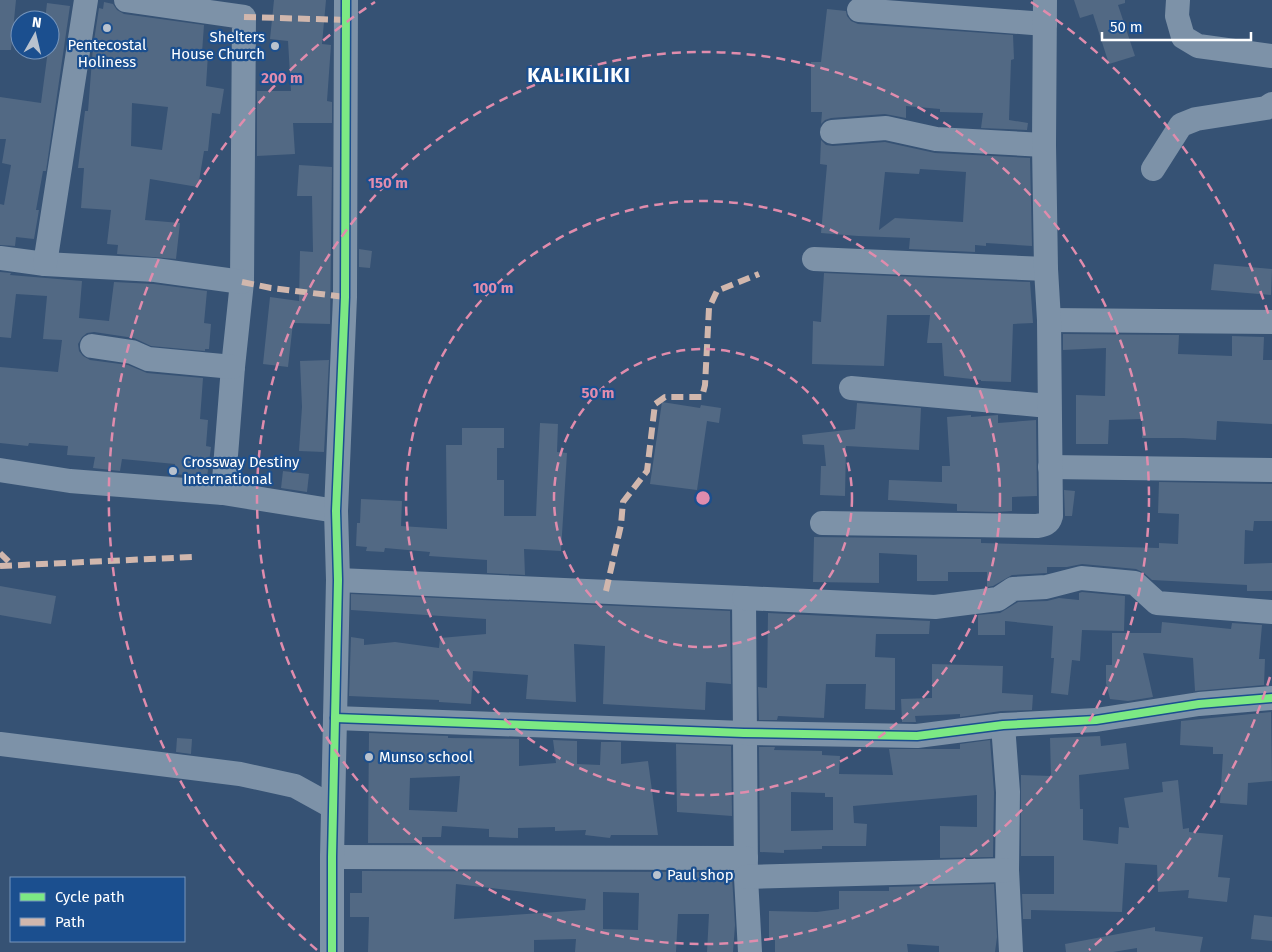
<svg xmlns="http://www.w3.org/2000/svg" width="1272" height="952" font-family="'Fira Sans',sans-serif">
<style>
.building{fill:#526984;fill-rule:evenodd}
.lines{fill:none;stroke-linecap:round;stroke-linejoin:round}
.minor{stroke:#7d92a8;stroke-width:24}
.quiet{stroke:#d1b7ad;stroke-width:6;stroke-dasharray:12 6;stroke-linecap:butt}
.cycleway-casing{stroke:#1b4f8f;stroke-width:11}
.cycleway{stroke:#7ce984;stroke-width:8}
.ring{fill:none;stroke:#e08cad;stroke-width:2.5;stroke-dasharray:9 6}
.poi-dot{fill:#b9c2ce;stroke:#1b4f8f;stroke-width:2}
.labels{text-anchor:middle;stroke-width:4.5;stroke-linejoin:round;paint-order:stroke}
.poi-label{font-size:15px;fill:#fff;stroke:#1b4f8f;text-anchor:start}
.district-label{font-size:20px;font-weight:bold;letter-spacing:1px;fill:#fff;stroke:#1b4f8f}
.centre{fill:#e08cad;stroke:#1b4f8f;stroke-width:2.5}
.ring-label{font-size:15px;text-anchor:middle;font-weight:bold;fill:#e08cad;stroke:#1b4f8f;stroke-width:4.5;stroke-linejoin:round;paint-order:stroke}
</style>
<rect width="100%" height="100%" fill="#365274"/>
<g class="building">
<polygon points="0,0 16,0 11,50 0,50"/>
<polygon points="274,0 326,0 322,44 331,45 327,101 332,102 332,123 293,123 295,154 257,156 257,91 291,91 288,41 270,39"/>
<polygon points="1074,0 1125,0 1125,3 1118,5 1135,56 1109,64 1093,14 1080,18"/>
<path d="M104,2L113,4L117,10L124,14L204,25L202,53L208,54L206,86L224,89L220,114L212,113L208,151H204L198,187L150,179L145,220L180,223L176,259L117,254L118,245L107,244L111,210L81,208L84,168H78L85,111H88L93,47L99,8L103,9ZM132,103L168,107L162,150L131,146Z"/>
<polygon points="47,3 70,6 46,171 43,171 36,210 39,210 34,239 16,237 15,246 0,245 0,204 4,205 11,165 2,163 6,139 0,139 0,97 41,103 48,50 50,50 50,20 45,20"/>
<polygon points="827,9 846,11 847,16 851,21 858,24 1013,35 1014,59 1011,60 1009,120 1028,123 1027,130 981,128 983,113 940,112 940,109 906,106 906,118 885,114 831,118 825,120 821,124 822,112 811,112 811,62 821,62"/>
<path d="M821,140L826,145L833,146L885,142L935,153L1030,158L1032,246L986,243V246L975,245V252L909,249L910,238L858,236L821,233L827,165L820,164ZM920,169L966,172L963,222L895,218L879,230L885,172L919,174Z"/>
<polygon points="299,165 332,167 330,324 293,323 288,367 263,364 270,297 299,301 300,251 313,252 312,196 297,196"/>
<polygon points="359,249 372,251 370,268 359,267"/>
<polygon points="1214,264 1272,269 1271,295 1211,290"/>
<polygon points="0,272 11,273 10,275 82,281 79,318 109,321 114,282 154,284 207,291 204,323 211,324 209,349 205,349 205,351 151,346 134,338 94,332 87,333 82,337 78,344 79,351 83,356 90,360 128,365 147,373 203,378 200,419 208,420 206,446 211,447 207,477 174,474 175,464 122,459 120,471 93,468 95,457 67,455 68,446 29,443 28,446 0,443 0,367 58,372 62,340 43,339 47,296 16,294 11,338 0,337"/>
<polygon points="824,273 1030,282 1033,323 1013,324 1011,382 981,381 981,380 944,376 942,343 927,343 930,315 887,315 884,366 812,364 813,321 821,322"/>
<polygon points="1063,334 1179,335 1178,354 1232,356 1232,336 1264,337 1263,360 1272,360 1272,424 1217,421 1216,440 1183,438 1142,438 1142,419 1109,420 1108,444 1076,444 1076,395 1105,396 1106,348 1063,350"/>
<polygon points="329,360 324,452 299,451 302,407 300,361"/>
<polygon points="662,402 700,408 701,405 721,408 719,423 707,421 697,490 650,484"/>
<polygon points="857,403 921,408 919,450 846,446 845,496 820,495 821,466 826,466 824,445 803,444 802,435 855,429"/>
<polygon points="971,415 971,417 998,415 998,423 1036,420 1037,496 1012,497 1012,511 996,512 957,511 957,504 888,500 889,480 942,482 942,466 950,466 947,417"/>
<polygon points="540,423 558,424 557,452 567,453 561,551 524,549 525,575 487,573 487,560 429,556 430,552 385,548 384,552 366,551 367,547 356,546 357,523 360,523 361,499 402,501 401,526 447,529 446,445 462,445 462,428 504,428 504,448 497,448 497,480 504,480 504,516 536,516"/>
<polygon points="283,471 309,474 307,492 281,488"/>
<polygon points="1159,482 1272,484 1272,521 1254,521 1253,531 1245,530 1244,564 1272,563 1272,591 1247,591 1247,585 1152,580 1144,573 1136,569 1082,564 1067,567 1047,567 1047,573 1012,575 993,586 987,587 987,572 948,572 948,581 917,581 917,555 879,553 879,583 813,582 814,537 981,539 981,543 1159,548 1159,543 1178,544 1179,514 1158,513"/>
<polygon points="1064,490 1075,491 1072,516 1065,516"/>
<polygon points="0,586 56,596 51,624 0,615"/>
<polygon points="1082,592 1125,596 1124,631 1082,630 1080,661 1072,660 1068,695 1051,693 1054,658 1051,658 1053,626 1005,621 1005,635 978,635 978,615 1000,613 1018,602 1047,601 1059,598 1079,600 1079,593"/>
<polygon points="351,594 730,611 731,684 706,682 705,710 603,704 605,646 574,644 576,702 526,699 528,675 473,671 471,704 439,702 439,700 349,696 351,637 364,639 364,645 395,642 439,648 440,638 486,634 486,619 351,610"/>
<polygon points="768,613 930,621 929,634 876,634 875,657 895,658 895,710 865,709 866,684 826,684 824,718 778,716 777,720 759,720 758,687 767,688"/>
<polygon points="1162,622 1231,629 1232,623 1262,625 1259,659 1265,659 1264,685 1195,691 1193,658 1143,653 1153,697 1128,701 1110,699 1106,683 1106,665 1112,665 1112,633 1161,633"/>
<polygon points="932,664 1003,666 1002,693 1033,695 1032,710 1001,711 960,717 960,714 915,716 916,722 902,722 901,699 932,698"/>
<polygon points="1271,712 1272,781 1248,783 1247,805 1220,803 1223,754 1213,754 1213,747 1180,745 1181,721"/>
<path d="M369,733L448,736V738L519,739V766L556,763L553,740L577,741V764L600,765L601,742H621V764L648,761L658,835H611L610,838L585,835L586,830L555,831V827L518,828V838L489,837V829L442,826L441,837H422V843H368ZM460,776L457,812L409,810L410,778Z"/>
<polygon points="1100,736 1101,746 1126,743 1129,769 1079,775 1080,809 1083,809 1083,840 1118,844 1119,827 1129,828 1124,798 1163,792 1162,782 1178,780 1183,829 1189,828 1189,832 1223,835 1218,877 1230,878 1227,902 1188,898 1189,890 1158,892 1157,865 1125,863 1122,912 1031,910 1031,919 1023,919 1022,894 1054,894 1054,856 1021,856 1021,775 1051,776 1050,738"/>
<polygon points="177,738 192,739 191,754 176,752"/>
<path d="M990,740L994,792L993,857L940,858V826L977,827V795L853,806L854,823L867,824L866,846H822V849L784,850V853L760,852L759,747H775L774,750L822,751V755L840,756L839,774L893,775L889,749H960V744ZM791,792L825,793V797H833V830L791,831Z"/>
<polygon points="676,744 731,746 732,816 677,812"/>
<path d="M362,871L703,872V874L732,876L735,925L733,952H707L709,914H678L676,952H575L576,939L534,940V952H368L369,917H350V893H362ZM456,884L586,899L585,910L454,919ZM603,892L639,893L638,930L603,929Z"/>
<polygon points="994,884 997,937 995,952 939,952 939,946 907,944 908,952 775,952 775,940 769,940 769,911 817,912 839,909 839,891 889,891 889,887"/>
<polygon points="1254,915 1272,917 1272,941 1251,939"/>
<polygon points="1155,927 1155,931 1203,937 1200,952 1137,952 1137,948 1113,952 1066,952 1065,944"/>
</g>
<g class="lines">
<g class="minor">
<polyline points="126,0 244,17 242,282 233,367 223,493"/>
<polyline points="1178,0 1177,16 1183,37 1198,46 1272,56"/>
<polyline points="859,10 1045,24"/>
<polyline points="832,132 886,128 936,139 1044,145"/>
<polyline points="1153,169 1181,125 1196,119 1266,108 1272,104"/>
<polyline points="0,258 45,264 155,270 242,282"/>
<polyline points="814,259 1046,269"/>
<polyline points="45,264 86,0"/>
<polyline points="1049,320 1272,322"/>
<polyline points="92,346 132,352 148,359 233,367"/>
<polyline points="851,388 1049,406"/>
<polyline points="1050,467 1272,470"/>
<polyline points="0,470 70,481 223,493 336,511"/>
<path d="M822,523L1037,526C1044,525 1049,524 1051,516L1049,320L1046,269L1044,145L1045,0"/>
<polyline points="338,580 744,598 746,877 750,952"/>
<polyline points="744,598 935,607 998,599 1013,589 1046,587 1081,578 1135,583 1157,603 1272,612"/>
<polyline points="335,718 744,733 917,736 1003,725 1096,720 1199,704 1272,698"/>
<polyline points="1003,725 1008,792 1007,870 1011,952"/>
<polyline points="0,744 240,774 295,786 333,807"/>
<polyline points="332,857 746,858"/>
<polyline points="746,877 1007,870"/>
<polyline points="332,952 332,857 338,580 336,511 345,297 346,0"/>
</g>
<g class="quiet">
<polyline points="244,17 347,20"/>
<polyline points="242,282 271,288 345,297"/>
<polyline points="0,553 12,565"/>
<polyline points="0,566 193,557"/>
<polyline points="606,591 621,525 623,502 647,471 655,404 665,397 702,397 705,385 709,308 717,291 759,274"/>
</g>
<g class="cycleway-casing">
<g id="cycleway">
<polyline points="335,718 744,733 917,736 1003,725 1096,720 1199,704 1272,698"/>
<polyline points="332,952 332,857 338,580 336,511 345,297 346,0"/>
</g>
</g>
<use href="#cycleway" class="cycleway"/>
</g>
<g class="ring">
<circle cx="703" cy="498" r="149"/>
<circle cx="703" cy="498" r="297"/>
<circle cx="703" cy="498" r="446"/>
<path d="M1270 677A595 595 0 0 1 1089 950M317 950A595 595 0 0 1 375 2M1031 2A595 595 0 0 1 1270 319"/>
</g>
<g class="poi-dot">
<circle cx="107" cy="28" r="5"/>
<circle cx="275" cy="46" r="5"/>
<circle cx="173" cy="471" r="5"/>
<circle cx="369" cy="757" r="5"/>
<circle cx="657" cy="875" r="5"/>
</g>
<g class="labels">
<g class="poi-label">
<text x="265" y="42" text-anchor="end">Shelters<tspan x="265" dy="17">House Church</tspan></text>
<text x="107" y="50" text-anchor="middle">Pentecostal<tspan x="107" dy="17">Holiness</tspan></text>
<text x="183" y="467">Crossway Destiny<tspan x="183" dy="17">International</tspan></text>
<text x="379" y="762">Munso school</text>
<text x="667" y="880">Paul shop</text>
</g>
<g class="district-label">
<text x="579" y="82">KALIKILIKI</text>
</g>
</g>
<circle cx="703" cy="498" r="8" class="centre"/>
<g class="ring-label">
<text x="282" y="83">200 m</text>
<text x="388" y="188">150 m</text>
<text x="493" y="293">100 m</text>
<text x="598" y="398">50 m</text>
</g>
<rect x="10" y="877" width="175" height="65" fill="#1b4f8f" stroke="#7695bc"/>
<rect x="20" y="893" width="25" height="8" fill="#7ce984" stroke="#7695bc"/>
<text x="55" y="902" font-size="15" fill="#ffffff">Cycle path</text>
<rect x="20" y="918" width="25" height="8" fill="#d1b7ad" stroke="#7695bc"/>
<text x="55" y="927" font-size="15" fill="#ffffff">Path</text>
<g transform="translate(35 35) rotate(8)"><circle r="24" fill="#1b4f8f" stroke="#7695bc"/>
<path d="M0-4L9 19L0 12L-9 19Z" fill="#b9c2ce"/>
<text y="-8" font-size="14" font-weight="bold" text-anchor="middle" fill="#ffffff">N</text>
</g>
<path d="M1102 32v8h149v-8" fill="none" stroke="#ffffff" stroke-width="2.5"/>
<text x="1110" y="32" font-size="15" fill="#ffffff" stroke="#1b4f8f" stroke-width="4" paint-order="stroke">50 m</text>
</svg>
